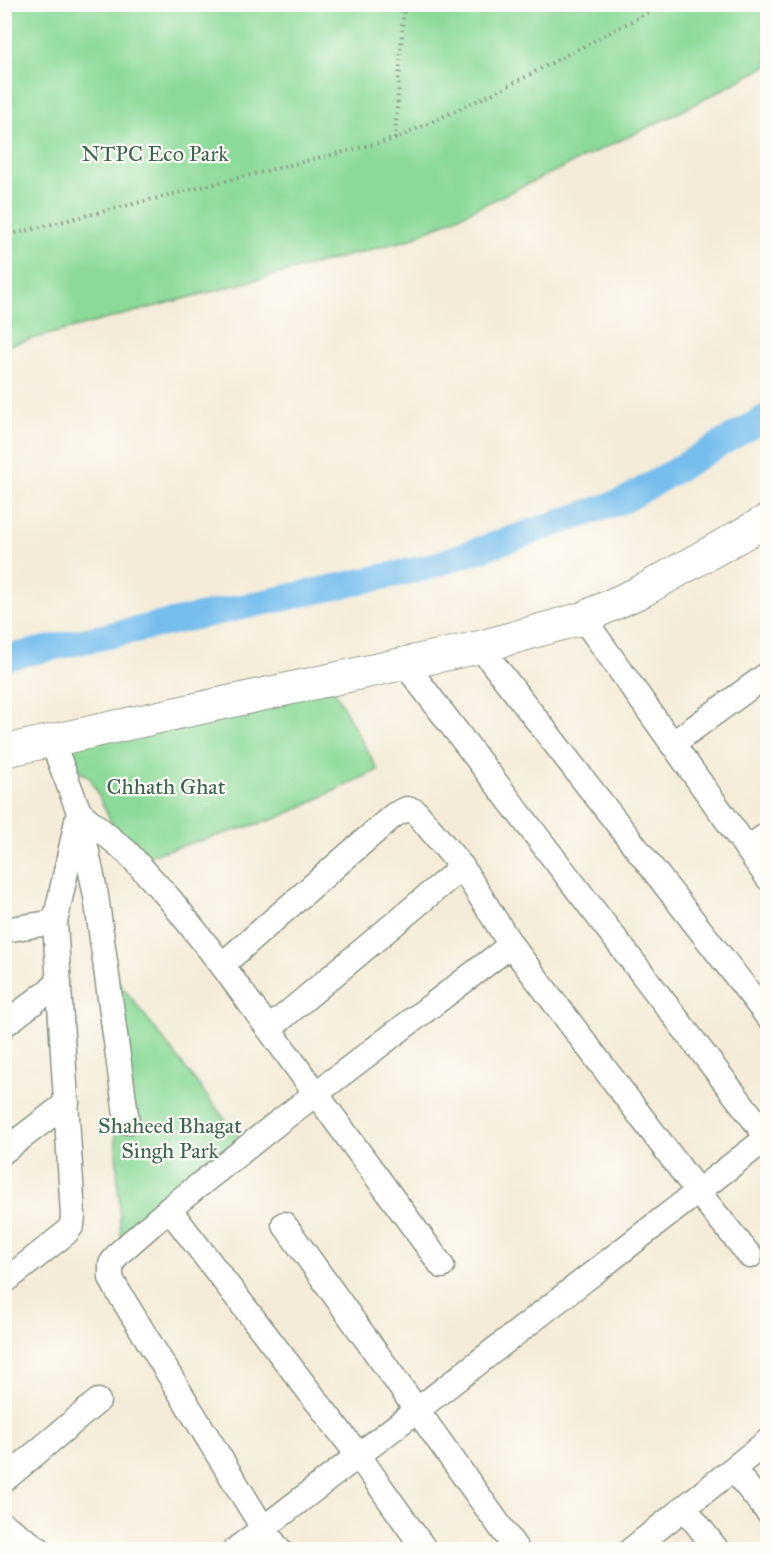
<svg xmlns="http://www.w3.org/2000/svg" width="772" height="1554" font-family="'IM FELL Great Primer',serif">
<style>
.green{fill:#8cda98;stroke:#568c66;stroke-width:1.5}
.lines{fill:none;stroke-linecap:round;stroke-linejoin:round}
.canal{stroke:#75bded;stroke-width:26}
.minor-casing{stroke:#8a9486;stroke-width:27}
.tertiary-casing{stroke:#8a9486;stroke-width:34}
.path{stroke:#8a9486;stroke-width:4;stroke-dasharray:1.5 4.5;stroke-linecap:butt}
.minor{stroke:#fff;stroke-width:24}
.tertiary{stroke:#fff;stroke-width:32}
.labels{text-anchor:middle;stroke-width:4.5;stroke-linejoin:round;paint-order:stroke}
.park-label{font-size:22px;fill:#3a644d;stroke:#fdfcf7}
</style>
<rect width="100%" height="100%" fill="#fdfcf7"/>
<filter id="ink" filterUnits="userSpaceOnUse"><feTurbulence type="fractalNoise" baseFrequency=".0167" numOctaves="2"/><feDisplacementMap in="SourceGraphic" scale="12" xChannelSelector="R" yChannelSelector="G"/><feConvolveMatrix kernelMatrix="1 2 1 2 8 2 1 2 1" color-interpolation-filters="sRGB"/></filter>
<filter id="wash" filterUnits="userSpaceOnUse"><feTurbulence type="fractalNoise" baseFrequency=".008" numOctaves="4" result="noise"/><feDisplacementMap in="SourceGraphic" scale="24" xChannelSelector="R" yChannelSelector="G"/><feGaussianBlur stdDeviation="1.35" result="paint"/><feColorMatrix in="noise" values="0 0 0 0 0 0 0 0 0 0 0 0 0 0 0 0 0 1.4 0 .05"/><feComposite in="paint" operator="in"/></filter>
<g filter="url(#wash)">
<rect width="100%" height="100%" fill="#f4ecd8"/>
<g class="green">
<polygon points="5,4 767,5 767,66 676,114 411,239 5,346"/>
<polygon points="333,688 378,770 278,818 130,861 90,778 49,751"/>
<polygon points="106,965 248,1149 121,1239"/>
</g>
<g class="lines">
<polyline class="canal" points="4,658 429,567 625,500 768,416"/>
</g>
</g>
<g filter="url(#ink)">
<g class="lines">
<g class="minor-casing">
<g id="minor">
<polyline points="583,618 768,878"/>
<polyline points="480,647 768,1017"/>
<polyline points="672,744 768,674"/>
<polyline points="79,812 127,852 169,898 222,965 442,1266"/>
<polyline points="81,823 96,896 127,1122"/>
<polyline points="747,849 768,834"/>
<polyline points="4,930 55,922"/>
<polyline points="222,965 394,815 407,809 415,811 462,867 511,945 698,1192 750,1256"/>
<polyline points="4,1025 59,983"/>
<polyline points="269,1029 462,867"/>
<polyline points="4,1151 67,1103"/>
<polyline points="169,1209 358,1455 425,1550"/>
<polyline points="284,1224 517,1550"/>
<polyline points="4,1282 66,1233 72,1225 73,1215 55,922 79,812 52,741"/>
<polyline points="733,1469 768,1512"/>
<polyline points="4,1480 98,1401"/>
<polyline points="684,1507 717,1550"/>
<polyline points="4,1525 40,1550"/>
<path d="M235,1550C414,1414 590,1275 767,1138H768L404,663"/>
<polyline points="279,1550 263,1528 116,1288 111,1278 111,1264 119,1253 169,1209 280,1121 511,945"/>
<polyline points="631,1550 768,1441"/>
</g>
</g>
<g class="tertiary-casing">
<polyline id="tertiary" points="4,751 480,647 583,618 642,591 768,520"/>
</g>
<g class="path">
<polyline points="395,139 404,4"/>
<polyline points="4,236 395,139 504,88 664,4"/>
</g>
<use href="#minor" class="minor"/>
<use href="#tertiary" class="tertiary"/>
</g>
</g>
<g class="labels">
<g class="park-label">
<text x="155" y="161">NTPC Eco Park</text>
<text x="166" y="794">Chhath Ghat</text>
<text x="170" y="1133">Shaheed Bhagat<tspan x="170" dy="25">Singh Park</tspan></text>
</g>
</g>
<rect width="772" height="1554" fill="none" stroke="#fdfcf7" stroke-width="24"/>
</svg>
